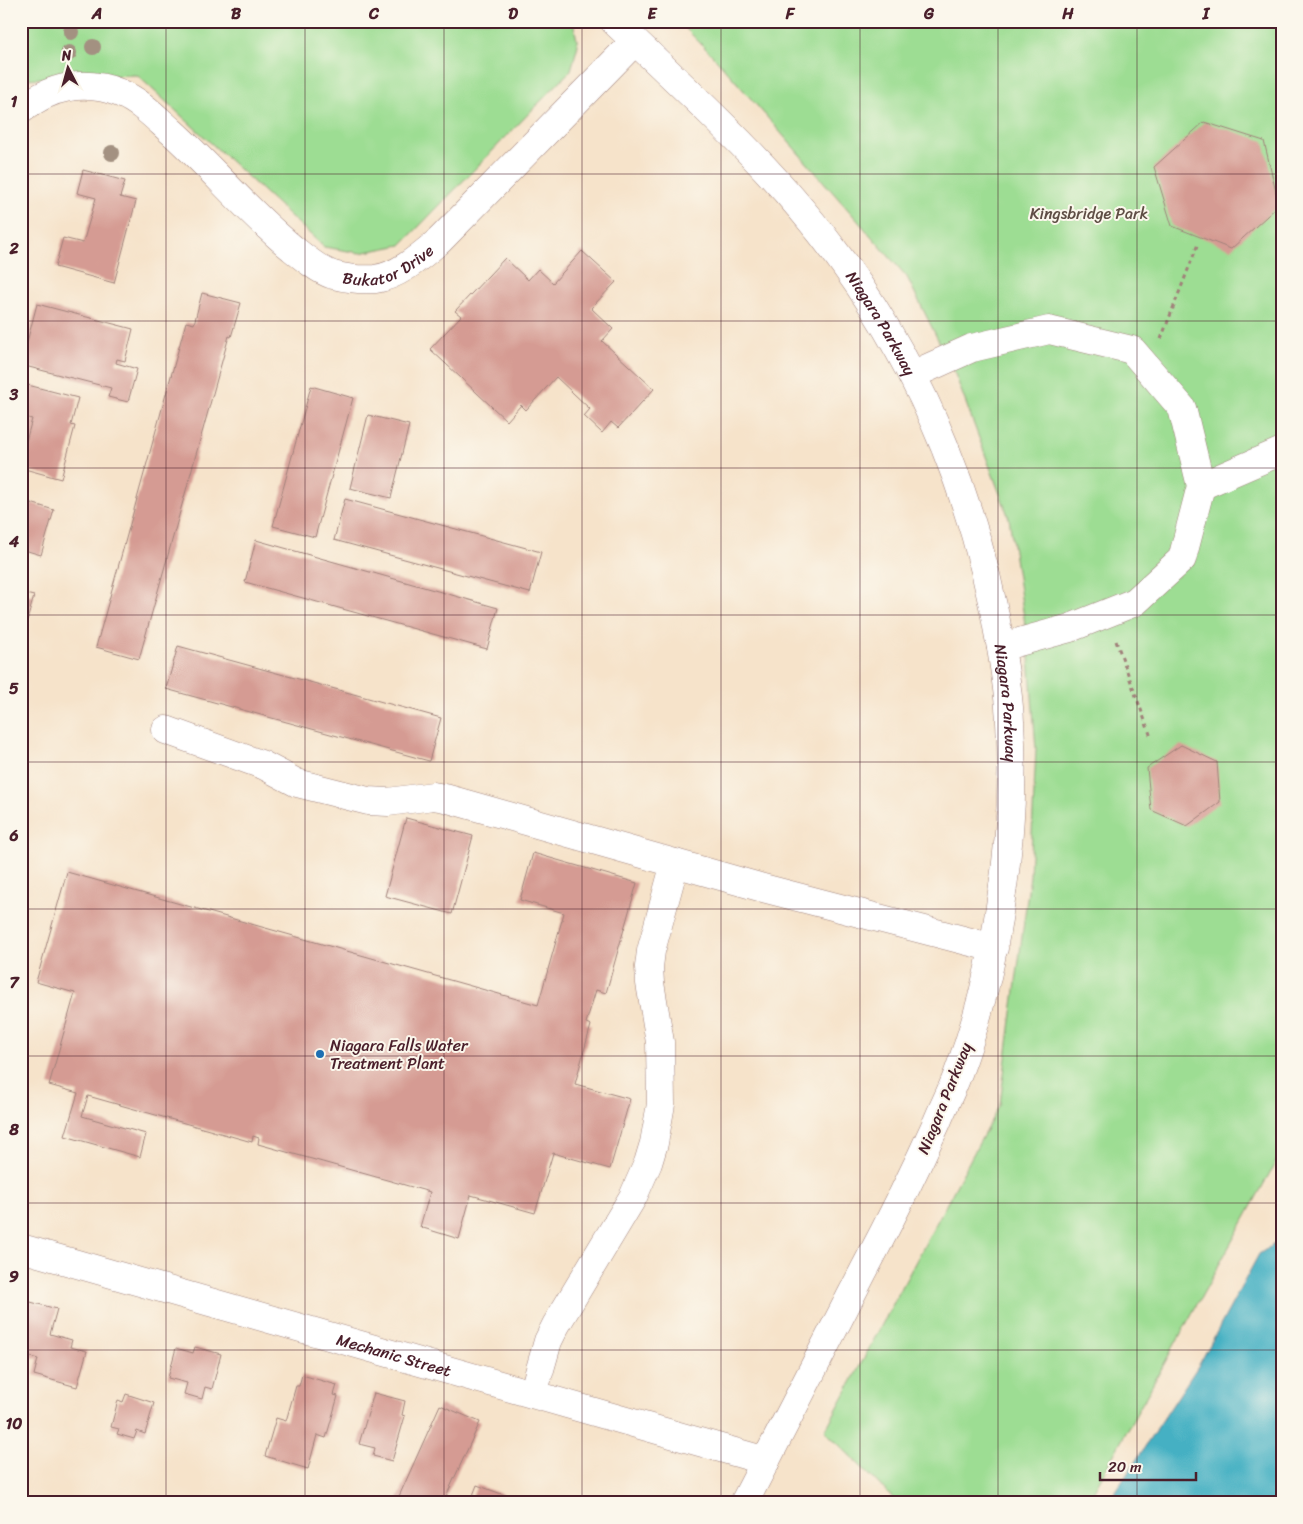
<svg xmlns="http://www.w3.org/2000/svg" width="1303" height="1524" font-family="Sriracha,sans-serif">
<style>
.green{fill:#9ddd93;stroke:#747e5f}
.water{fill:#45b0c3;stroke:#486877}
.building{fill:#d59b93}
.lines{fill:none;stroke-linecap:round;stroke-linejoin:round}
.minor-casing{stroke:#a0817a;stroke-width:29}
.major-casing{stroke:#a0817a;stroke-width:29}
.path{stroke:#a0817a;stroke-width:3;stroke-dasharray:4 4;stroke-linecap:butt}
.minor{stroke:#fff;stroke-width:28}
.major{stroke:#fff;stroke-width:28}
.tree{fill:#a39181}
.grid{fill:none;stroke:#4a1f2b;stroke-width:1;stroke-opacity:0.55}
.poi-dot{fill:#1f6fb2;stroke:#fbf7ec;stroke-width:2}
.labels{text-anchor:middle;stroke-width:4;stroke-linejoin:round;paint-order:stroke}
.park-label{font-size:16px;fill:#5f4e45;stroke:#fbf7ec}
.street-label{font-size:16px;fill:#4a1f2b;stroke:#fbf7ec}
.poi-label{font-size:16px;fill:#4a1f2b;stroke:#fbf7ec;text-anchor:start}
.neatline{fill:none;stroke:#4a1f2b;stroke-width:2}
.grid-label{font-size:16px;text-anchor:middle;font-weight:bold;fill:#4a1f2b}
</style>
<rect width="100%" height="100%" fill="#fbf7ec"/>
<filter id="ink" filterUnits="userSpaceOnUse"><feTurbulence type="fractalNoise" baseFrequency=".02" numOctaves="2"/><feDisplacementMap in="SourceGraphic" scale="10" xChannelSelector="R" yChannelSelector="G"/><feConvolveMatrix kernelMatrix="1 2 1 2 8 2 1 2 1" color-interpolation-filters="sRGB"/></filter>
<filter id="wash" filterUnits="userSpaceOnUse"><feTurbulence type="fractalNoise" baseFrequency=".0096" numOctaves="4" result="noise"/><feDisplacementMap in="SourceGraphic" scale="20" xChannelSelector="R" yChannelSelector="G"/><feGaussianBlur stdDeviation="1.12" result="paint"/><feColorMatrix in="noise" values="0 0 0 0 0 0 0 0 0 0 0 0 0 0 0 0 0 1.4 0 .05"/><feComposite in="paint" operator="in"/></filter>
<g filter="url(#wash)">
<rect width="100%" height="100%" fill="#f6e3ca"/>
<g class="green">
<polygon points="21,21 573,21 578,45 571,70 401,245 360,253 324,247 137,75 21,79"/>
<polygon points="678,21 1282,21 1282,1151 1087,1503 898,1503 825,1431 1000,1104 1030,876 1036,749 1028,644 1009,518 955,374 907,277 717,60"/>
</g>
<polygon class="water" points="1282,1239 1282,1503 1108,1503 1200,1363 1259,1254"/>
<g id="blocks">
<g class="building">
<polygon points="1204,122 1264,141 1279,205 1231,249 1172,226 1154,167"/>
<polygon points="83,170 125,181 120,197 136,201 114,283 55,267 63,238 83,243 96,198 77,193"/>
<polygon points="582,251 616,282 591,308 613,329 602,341 654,389 618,428 611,422 602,433 584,416 590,409 556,377 526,410 521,405 507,421 430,349 461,316 455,311 505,258 528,280 538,269 553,283"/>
<polygon points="202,293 241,303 231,337 229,336 139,659 96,647 186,322 194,324"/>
<polygon points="37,304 133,329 125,361 117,359 116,363 137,369 128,402 108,397 111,388 21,365"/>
<polygon points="24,384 78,398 71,425 75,426 61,479 21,468 21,460 32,419 21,416 21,394"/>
<polygon points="311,386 353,398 315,537 273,526"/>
<polygon points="368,415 409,425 391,498 350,488"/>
<polygon points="345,499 541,552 530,593 334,540"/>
<polygon points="21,500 54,510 41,555 21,549"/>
<polygon points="256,540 498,608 487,649 245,582"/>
<polygon points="21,593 34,596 22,638 21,638"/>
<polygon points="178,646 441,718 429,761 166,689"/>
<polygon points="1181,745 1217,762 1220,802 1187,826 1151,810 1147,768"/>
<polygon points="406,818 473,836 452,914 385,896"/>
<polygon points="533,853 637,883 606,993 596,990 586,1023 591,1025 575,1084 630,1099 610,1169 553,1153 535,1213 471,1195 459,1239 420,1227 430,1192 258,1144 259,1138 253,1136 252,1142 88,1096 82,1116 146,1134 140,1157 65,1136 78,1093 49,1085 75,993 36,982 67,872 538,1005 564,913 520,900"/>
<polygon points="23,1300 57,1309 50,1334 72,1340 70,1347 87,1351 77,1387 34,1375 38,1359 21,1354 21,1308"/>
<polygon points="195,1347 221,1354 212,1389 205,1387 202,1399 184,1394 187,1383 168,1378 176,1348 193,1353"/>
<polygon points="302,1375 337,1385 334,1395 338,1396 326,1438 317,1435 308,1469 265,1456 276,1418 286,1421 296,1386 299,1386"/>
<polygon points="374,1393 405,1401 402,1415 405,1416 392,1461 373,1456 375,1448 359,1444"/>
<polygon points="126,1394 154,1403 145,1434 137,1431 134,1439 117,1434 119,1429 111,1427 118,1400 123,1402"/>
<polygon points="440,1405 480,1422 443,1503 396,1503"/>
<polygon points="477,1485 526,1503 470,1503"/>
</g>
</g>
</g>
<g filter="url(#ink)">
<use href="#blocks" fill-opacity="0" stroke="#a0817a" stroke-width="1"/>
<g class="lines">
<g class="minor-casing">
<g id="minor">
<path id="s1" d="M21,110C50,86 85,79 120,93C140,101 156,118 172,132C213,169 249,213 292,248C303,257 320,271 333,275C345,278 363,280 375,279C399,276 422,255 440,240L635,41"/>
<polyline points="912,375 972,348 1049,330 1132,350 1182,408 1201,486 1182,559 1135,602 1070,628 1001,647"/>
<polyline points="1201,486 1282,451"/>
<polyline points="166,730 263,765 297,783 368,801 388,802 433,796 445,798 763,888 994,948"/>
<path id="s2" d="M21,1248L766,1461"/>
<polyline points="533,1394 548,1341 556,1325 633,1197 648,1163 654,1143 661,1104 660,1042 650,983 649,967 651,951 675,863"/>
</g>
</g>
<g class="major-casing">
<g id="major">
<path id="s3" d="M614,21C695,98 779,173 844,264C926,377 978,510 1001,648C1005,672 1009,698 1010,722C1014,784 1010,846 1000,906C992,964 978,1021 957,1076C951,1092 943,1107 937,1122C914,1173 889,1223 863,1272C824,1349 784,1426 744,1503"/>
</g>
</g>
<g class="path">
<polyline points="1161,339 1198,244"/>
<polyline points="1116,641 1151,737"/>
</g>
<use href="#minor" class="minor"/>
<use href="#major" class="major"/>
</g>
<g class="tree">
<circle cx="71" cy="32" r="8"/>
<circle cx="93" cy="47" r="8"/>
<circle cx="69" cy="53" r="8"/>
<circle cx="112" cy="153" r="8"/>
</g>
</g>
<path class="grid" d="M166,21V1503M305,21V1503M444,21V1503M582,21V1503M721,21V1503M860,21V1503M998,21V1503M1137,21V1503M21,174H1282M21,321H1282M21,468H1282M21,615H1282M21,762H1282M21,909H1282M21,1056H1282M21,1203H1282M21,1350H1282"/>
<circle class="poi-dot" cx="320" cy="1054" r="5"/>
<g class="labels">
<g class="park-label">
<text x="1089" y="219">Kingsbridge Park</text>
</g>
<g class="street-label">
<text dy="6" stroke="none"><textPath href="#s1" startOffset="446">Bukator Drive</textPath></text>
<text dy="6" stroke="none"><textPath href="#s3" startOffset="405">Niagara Parkway</textPath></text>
<text dy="6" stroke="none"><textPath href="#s3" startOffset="809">Niagara Parkway</textPath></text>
<text transform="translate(944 1098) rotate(-68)" y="6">Niagara Parkway</text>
<text dy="6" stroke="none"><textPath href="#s2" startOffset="388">Mechanic Street</textPath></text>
</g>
<g class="poi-label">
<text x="330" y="1051">Niagara Falls Water<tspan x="330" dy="18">Treatment Plant</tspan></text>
</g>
</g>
<rect width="1303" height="1524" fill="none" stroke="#fbf7ec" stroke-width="55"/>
<g transform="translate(68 68) rotate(354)" stroke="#fbf7ec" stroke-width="4" paint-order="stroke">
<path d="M0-4L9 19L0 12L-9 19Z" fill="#4a1f2b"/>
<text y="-8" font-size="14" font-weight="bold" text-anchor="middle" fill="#4a1f2b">N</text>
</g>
<path d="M1100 1472v8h96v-8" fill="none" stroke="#4a1f2b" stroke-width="2.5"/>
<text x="1108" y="1472" font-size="15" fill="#4a1f2b" stroke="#fbf7ec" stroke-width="4" paint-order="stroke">20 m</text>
<rect x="28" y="28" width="1248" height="1468" class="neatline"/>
<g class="grid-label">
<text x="97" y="19">A</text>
<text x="236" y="19">B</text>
<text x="374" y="19">C</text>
<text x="513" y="19">D</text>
<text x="652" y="19">E</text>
<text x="790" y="19">F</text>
<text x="929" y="19">G</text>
<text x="1068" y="19">H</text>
<text x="1206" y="19">I</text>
<text x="14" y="107">1</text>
<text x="14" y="254">2</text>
<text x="14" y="400">3</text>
<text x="14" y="547">4</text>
<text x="14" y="694">5</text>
<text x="14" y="841">6</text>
<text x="14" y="988">7</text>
<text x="14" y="1135">8</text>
<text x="14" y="1282">9</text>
<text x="14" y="1429">10</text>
</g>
</svg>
